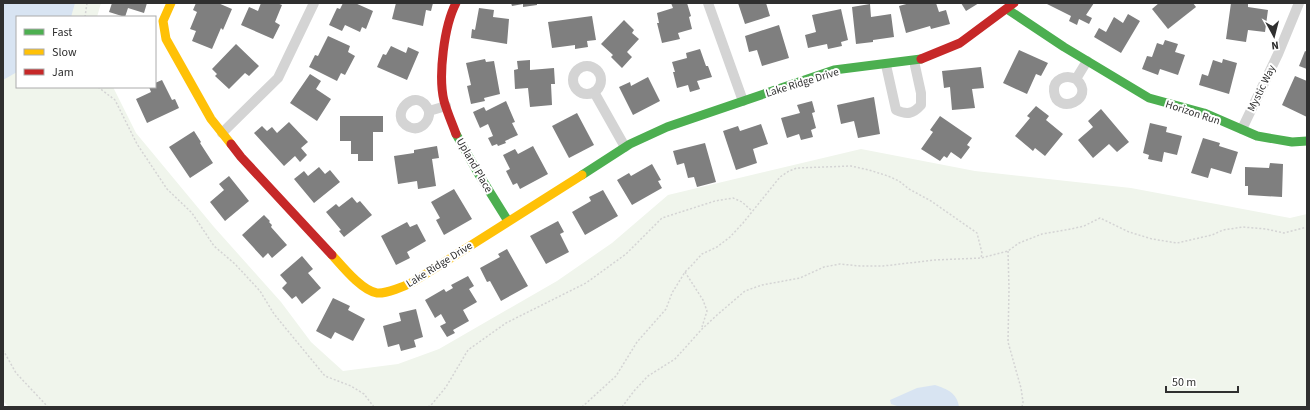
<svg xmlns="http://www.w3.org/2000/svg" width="1310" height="410" font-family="'Source Sans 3',sans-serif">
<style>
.green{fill:#f0f5ec}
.water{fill:#d8e4f2}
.building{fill:#7f7f7f}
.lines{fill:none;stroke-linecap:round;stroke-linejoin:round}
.path{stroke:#d4d4d4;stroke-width:1.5;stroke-dasharray:2 2;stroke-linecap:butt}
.street{stroke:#d4d4d4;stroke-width:10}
.fast{stroke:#4caf50;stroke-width:9}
.slow{stroke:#ffc107;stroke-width:9}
.jam{stroke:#c62828;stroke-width:9}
.labels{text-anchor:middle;stroke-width:4;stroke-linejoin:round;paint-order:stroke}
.street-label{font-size:11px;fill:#2f2f2f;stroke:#fff}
</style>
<rect width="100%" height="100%" fill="#fff"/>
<polygon class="green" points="3,3 101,3 97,17 17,17 17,87 113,87 136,133 214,227 281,302 311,342 343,371 398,364 439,349 557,281 612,243 668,195 861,149 975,171 1131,188 1290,218 1307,214 1307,407 9,407 3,401"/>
<g class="water">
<polygon points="3,3 75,3 71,17 17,17 17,72 3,80"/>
<path d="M935,385C947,389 957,393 959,407H900L891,404L890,400L917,388Z"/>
</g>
<g class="building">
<polygon points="112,3 147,3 144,13 128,8 125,17 109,12"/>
<polygon points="196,3 218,3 232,9 223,30 221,28 212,49 192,41 196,31 190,29 197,12 193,10"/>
<polygon points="261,3 277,3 282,5 275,22 280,25 273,39 241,25 249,7 258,11"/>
<polygon points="343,3 355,3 373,11 366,29 362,27 360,32 345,25 342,31 329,25 337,8 340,9"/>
<polygon points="396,3 400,4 400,3 433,3 431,11 426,10 423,26 392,19"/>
<polygon points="511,3 537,3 537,5 523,7 523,4 512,6"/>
<polygon points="671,3 687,3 691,16 689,17 692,29 678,33 680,39 662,43 657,23 659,23 657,13 673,8"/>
<polygon points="738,3 766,3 770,16 745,24"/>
<polygon points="910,3 936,3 939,12 946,10 950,24 931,29 930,26 906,33 899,6"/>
<polygon points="961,3 979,3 966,11"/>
<polygon points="1045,3 1094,3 1086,15 1092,18 1089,24 1079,19 1077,25 1069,21 1071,16"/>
<polygon points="1159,3 1193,3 1196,7 1168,29 1152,9"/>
<polygon points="1231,3 1248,3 1248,7 1268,10 1265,32 1248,30 1246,42 1226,39"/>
<polygon points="870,4 871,17 891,14 894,37 873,40 873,42 856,44 852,7"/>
<polygon points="479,8 494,10 493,17 509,19 507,44 471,38 472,29 475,30"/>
<polygon points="841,9 848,40 841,42 842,46 828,49 827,44 808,48 805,35 816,32 812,15"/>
<polygon points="1128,14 1140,21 1121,53 1094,37 1099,28 1106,32 1114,17 1123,23"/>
<polygon points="592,16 596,40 587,41 588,47 575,49 575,45 552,48 548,22"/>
<polygon points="624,20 634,30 632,33 639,39 627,52 632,57 622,68 611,57 613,55 601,44"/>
<polygon points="779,25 789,58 762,66 757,50 749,52 745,36"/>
<polygon points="328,36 350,46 348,52 355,56 345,75 341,73 337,81 309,67 315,55 318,56"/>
<polygon points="1165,40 1178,44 1175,52 1185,55 1178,75 1160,69 1158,75 1142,69 1147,56 1152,57 1157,43 1163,45"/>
<polygon points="236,44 259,66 249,76 245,73 229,89 215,76 217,74 212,69"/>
<polygon points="391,46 406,53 408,47 419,52 407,80 377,67 383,54 386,55"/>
<polygon points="700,49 706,66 708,66 712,77 697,81 700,89 690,92 688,85 677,88 673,72 675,72 672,62 687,58 686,53"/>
<polygon points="1019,50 1048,63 1041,76 1036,74 1027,94 1003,83"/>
<polygon points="1305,51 1307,52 1307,69 1299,66"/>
<polygon points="485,59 486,62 494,61 500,94 484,98 485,101 471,104 467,86 471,85 466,63"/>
<polygon points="1223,59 1237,63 1229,94 1199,85 1202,74 1208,76 1213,60 1222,63"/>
<polygon points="530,60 530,70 554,68 555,84 551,84 552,105 530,107 528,88 515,89 514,70 518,69 517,61"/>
<polygon points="981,67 984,88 972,89 975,108 952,110 950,87 944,88 942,71"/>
<polygon points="310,74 321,81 316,89 331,99 317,121 290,103"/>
<polygon points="1295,76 1307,81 1306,87 1307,87 1307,117 1282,105"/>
<polygon points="648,77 660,101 633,115 619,87 630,82 631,86"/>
<polygon points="162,80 172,100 175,99 179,108 147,123 136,99 151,92 149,87 155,87 155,83"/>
<polygon points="874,97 880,134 858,138 854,121 841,124 837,105"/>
<polygon points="506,101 515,122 512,123 518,135 505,141 506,143 498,146 497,144 492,146 488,138 493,136 488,124 480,128 473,112 484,107 486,111"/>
<polygon points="812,101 815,112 812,113 816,128 811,130 813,137 801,140 799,134 787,138 781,118 800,113 797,105"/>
<polygon points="1036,106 1049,116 1046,120 1063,134 1045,156 1035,148 1033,151 1015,136 1030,118 1027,116"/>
<polygon points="1101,109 1129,142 1117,152 1109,144 1093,158 1078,140 1093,127 1088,121"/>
<polygon points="577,113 594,145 569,158 552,126"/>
<polygon points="340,116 383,116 383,132 373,132 373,161 358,161 358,154 351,154 351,141 340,141"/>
<polygon points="940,116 972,138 967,145 970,147 961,159 951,152 947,158 944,156 940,161 921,149 933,132 930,130"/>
<polygon points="289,122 308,142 301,148 307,155 300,162 295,156 284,166 254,133 262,126 267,131 272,127 277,133"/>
<polygon points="1150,123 1167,127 1166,132 1182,136 1177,155 1164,152 1162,162 1148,159 1149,155 1143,153"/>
<polygon points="761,124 768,144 753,149 757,163 736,170 723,131 738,126 740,131"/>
<polygon points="194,131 201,142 200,143 213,163 190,178 169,147"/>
<polygon points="1203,138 1220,143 1219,146 1238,152 1231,174 1211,168 1208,178 1191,173"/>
<polygon points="705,143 716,182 697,187 694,177 688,178 684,163 677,165 673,151"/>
<polygon points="437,146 439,158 432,159 436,186 418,189 417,181 398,184 394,156 414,153 414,150"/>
<polygon points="533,146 548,174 520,189 517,183 513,185 506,171 510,169 503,155 515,149 518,154"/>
<polygon points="1270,163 1283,164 1282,197 1248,195 1248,186 1245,186 1245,167 1269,168"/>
<polygon points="652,164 661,180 658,181 662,188 632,205 617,180 629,173 631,176"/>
<polygon points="319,167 325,174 330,170 340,182 314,203 294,179 304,171 308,176"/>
<polygon points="229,176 249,201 225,221 210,202 224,190 219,184"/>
<polygon points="454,189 472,219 444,235 436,220 440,218 431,202"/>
<polygon points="603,190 618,216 585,235 572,212 591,201 589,197"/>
<polygon points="352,197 357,203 360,201 372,215 344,237 339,231 341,230 326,212 336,204 339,207"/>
<polygon points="264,215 270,221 269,222 272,225 271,227 287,245 272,258 268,253 263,258 242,235"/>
<polygon points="558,221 564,232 560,234 569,252 546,264 530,236"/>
<polygon points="407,222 410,227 417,224 426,241 407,252 410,258 396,265 381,236"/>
<polygon points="507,249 528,286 501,301 490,281 487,282 480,268 500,257 498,254"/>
<polygon points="302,256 313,269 308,273 321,288 302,304 296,296 292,299 282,288 287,283 280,275"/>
<polygon points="468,276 474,286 469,289 477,302 463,310 469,321 453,330 455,333 447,337 440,326 446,323 441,314 435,318 425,300 444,289 446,292 453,288 451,285"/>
<polygon points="333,298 350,306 348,310 365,319 353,341 335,332 331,339 316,331"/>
<polygon points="416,309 423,337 414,340 416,347 401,351 399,344 388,347 383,326 401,321 399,313"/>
</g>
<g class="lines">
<g class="path">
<polyline points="85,17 87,3"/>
<polyline points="98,87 115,100 137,144 167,189 192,213 214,246 235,264 260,291 274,314 325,376 351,386 364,394 374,407"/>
<polyline points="1008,251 1009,289 1008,342 1021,388 1023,402 1022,407"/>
<polyline points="685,272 703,300 707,311 702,327"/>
<polyline points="3,350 16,373 48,407"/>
<polyline points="428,407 432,404 446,387 468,350 506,323 586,283 626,254 662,218 715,201 733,198 742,202 752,211"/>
<polyline points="582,407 616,376 637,342 666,309 672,293 685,272 692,265 702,254 717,247 730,237 743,223 780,177 789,171 797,168 851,166 869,170 888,176 899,181 909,189 931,201 977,233 982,253 981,258"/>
<polyline points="622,407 634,391 648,376 675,359 702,329 717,315 745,291 762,285 800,278 824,267 840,264 860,266 883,266 935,260 981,258 1008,251 1019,243 1042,234 1071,229 1084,226 1100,218 1129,232 1152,239 1177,243 1212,235 1223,230 1243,227 1266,229 1284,233 1307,227"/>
</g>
<g class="street">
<polyline points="708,3 743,101"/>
<path d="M886,65L896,110C907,115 913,114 921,105V93L914,61"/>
<circle cx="587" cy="80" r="14"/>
<path d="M1076,79C1066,74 1053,79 1054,91C1056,117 1098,99 1076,79L1087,61"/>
<polyline points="594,92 625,147"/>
<path d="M429,111C417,83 386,116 409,127C421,132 430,121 429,111L446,106"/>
<polyline points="1242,129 1278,54 1299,3"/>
<polyline points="222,133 278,78 314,3"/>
</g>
<g class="fast">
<polyline points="1007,9 1064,47 1149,98 1204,113 1257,136 1292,142 1307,141"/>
<polyline points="456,134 478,173 508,221"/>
<polyline points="582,175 630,144 667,127 834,70 921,59"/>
</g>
<g class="slow">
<polyline points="171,3 163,21 166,39 211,119 231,144"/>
<path d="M332,255C342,266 362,291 377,293C386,294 405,286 413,282L582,175"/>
</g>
<g class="jam">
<path d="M456,3C444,26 438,76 444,101C447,112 452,123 456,134"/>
<polyline points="921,59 960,43 1014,3"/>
<polyline points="231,144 241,157 332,255"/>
</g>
</g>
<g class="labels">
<g class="street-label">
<text transform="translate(802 82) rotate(-17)" y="4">Lake Ridge Drive</text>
<text transform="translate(1261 88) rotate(-64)" y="4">Mystic Way</text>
<text transform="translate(1193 112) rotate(18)" y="4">Horizon Run</text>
<text transform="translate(475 165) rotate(60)" y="4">Upland Place</text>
<text transform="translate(439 264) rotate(-32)" y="4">Lake Ridge Drive</text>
</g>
</g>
<rect width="1310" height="410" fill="none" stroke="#2f2f2f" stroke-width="8"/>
<rect x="16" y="16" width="140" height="72" fill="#ffffff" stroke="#acacac"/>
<rect x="24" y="29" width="20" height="6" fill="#4caf50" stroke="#acacac"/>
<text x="52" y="36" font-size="12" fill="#2f2f2f">Fast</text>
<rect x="24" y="49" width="20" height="6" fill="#ffc107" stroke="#acacac"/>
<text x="52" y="56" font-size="12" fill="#2f2f2f">Slow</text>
<rect x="24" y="69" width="20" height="6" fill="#c62828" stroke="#acacac"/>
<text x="52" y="76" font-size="12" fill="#2f2f2f">Jam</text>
<g transform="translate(1274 36) rotate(173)" stroke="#ffffff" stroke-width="3" paint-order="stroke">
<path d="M0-3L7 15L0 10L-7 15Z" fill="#2f2f2f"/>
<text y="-6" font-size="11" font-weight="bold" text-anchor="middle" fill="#2f2f2f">N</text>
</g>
<path d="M1166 386v6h72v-6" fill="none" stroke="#2f2f2f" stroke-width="2"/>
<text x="1172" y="386" font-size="12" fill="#2f2f2f" stroke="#ffffff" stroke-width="3" paint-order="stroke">50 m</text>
</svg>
